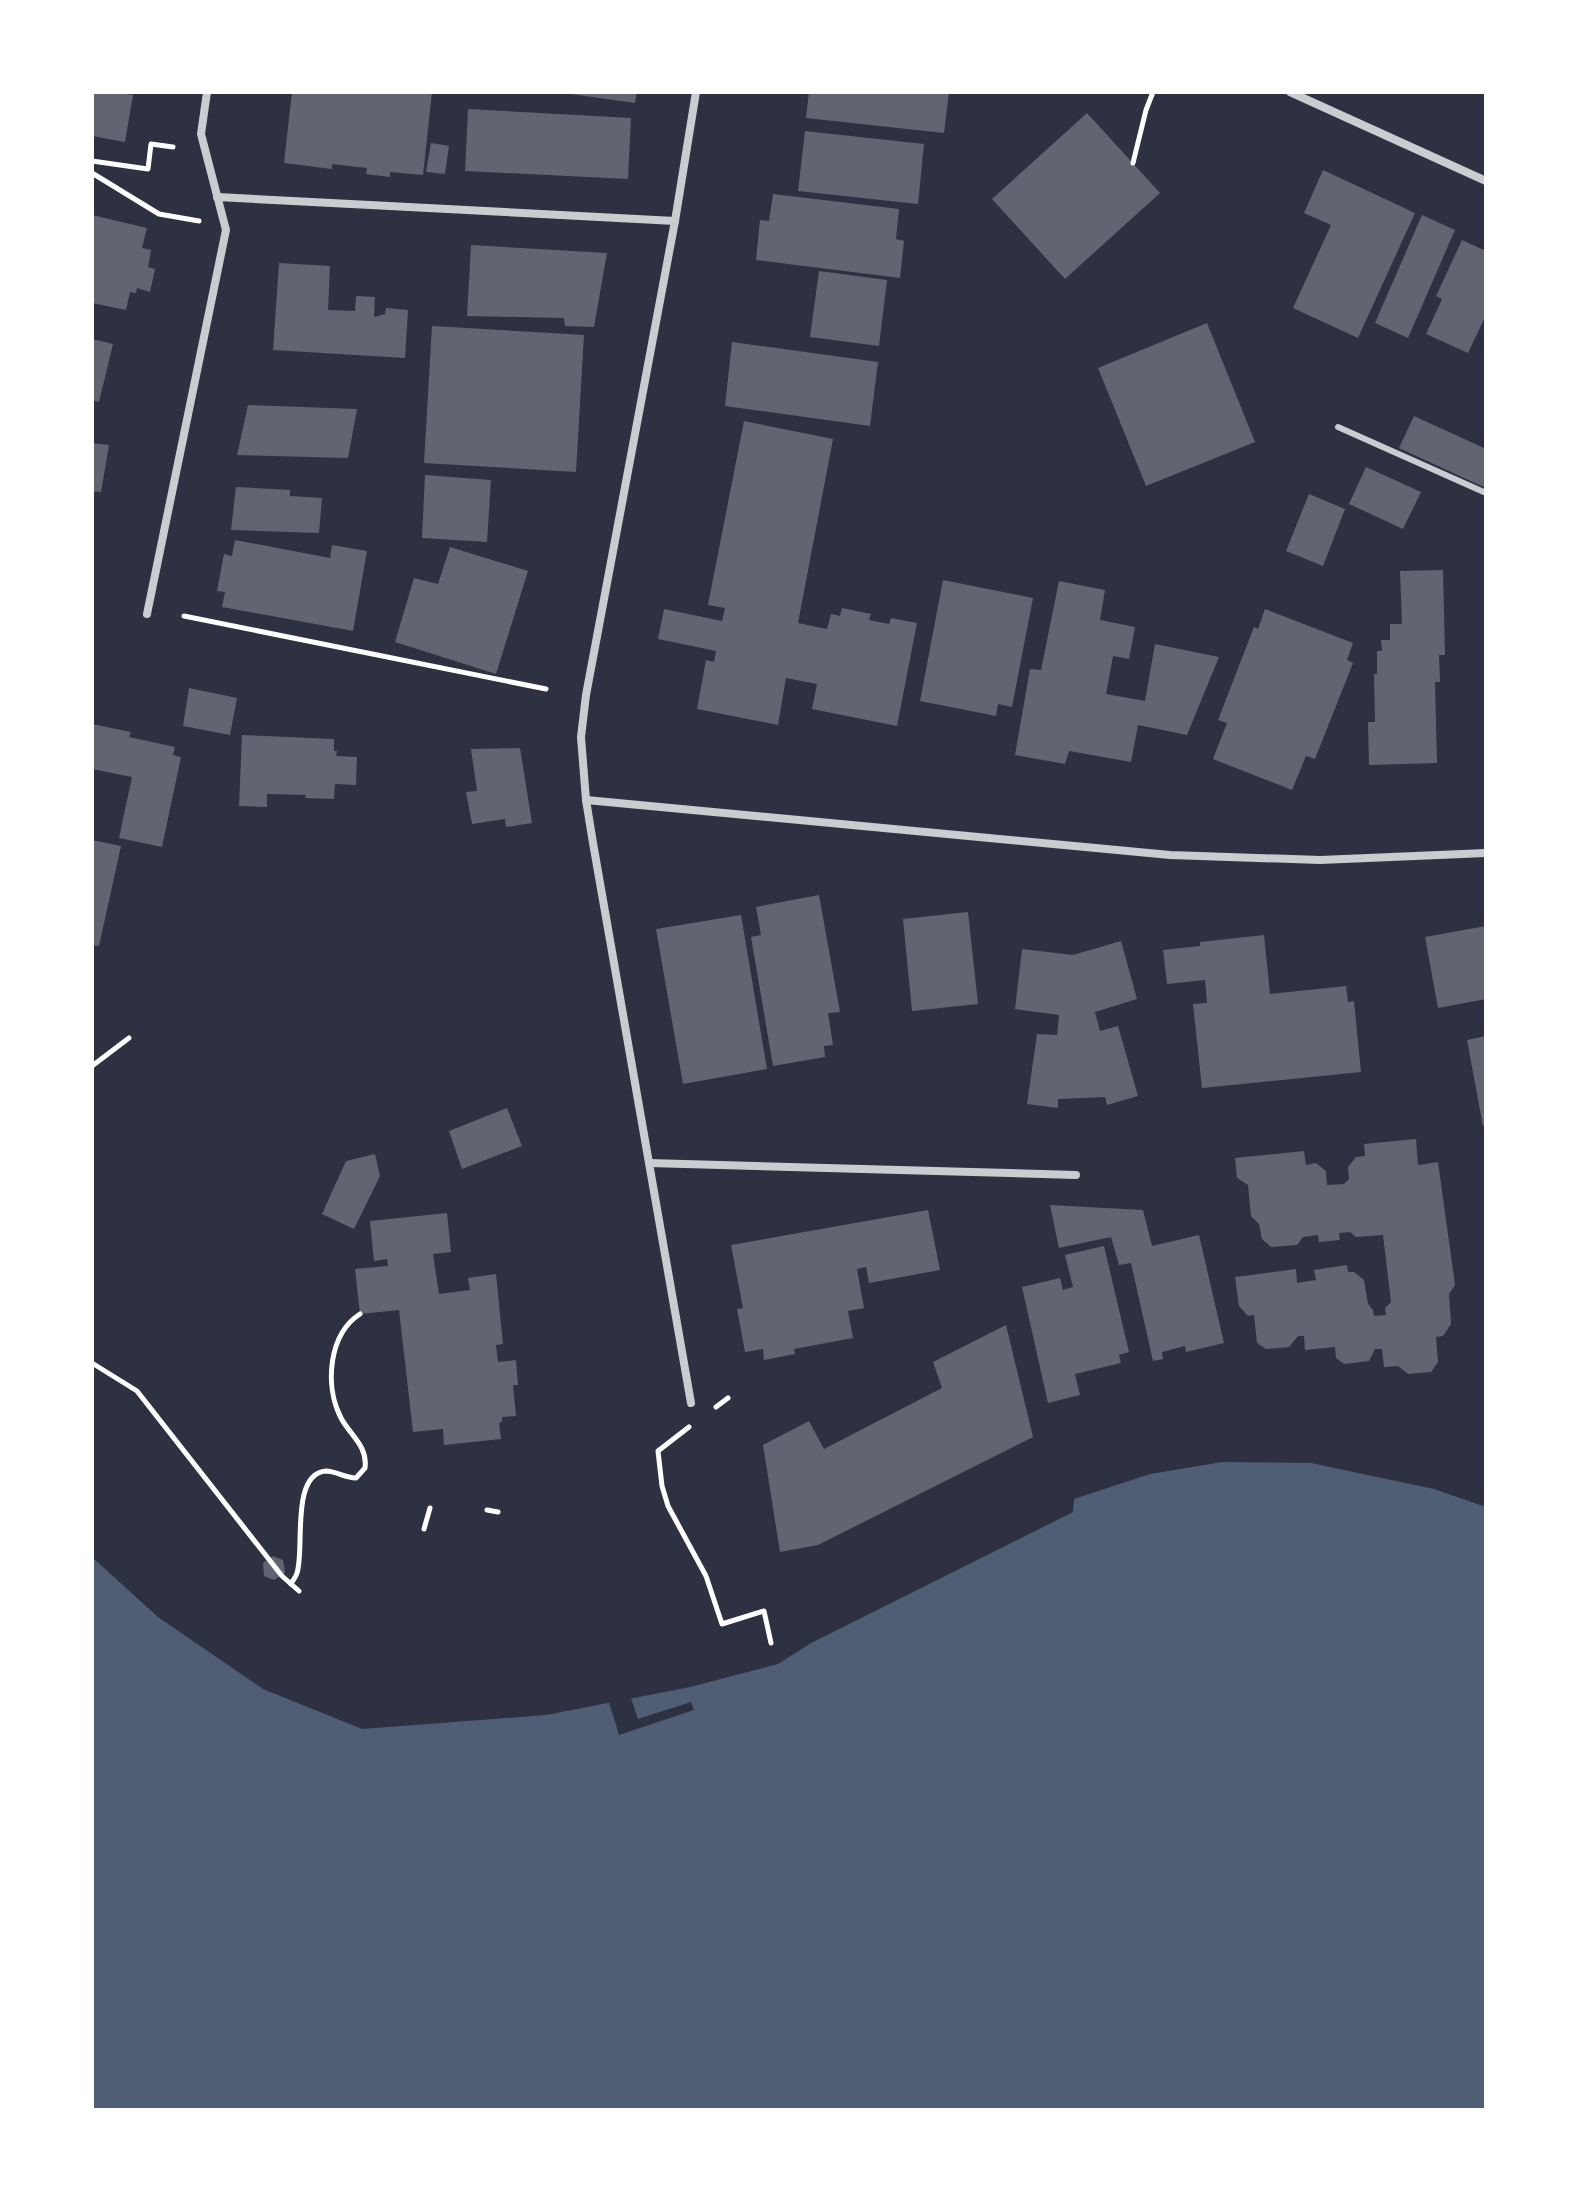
<svg xmlns="http://www.w3.org/2000/svg" width="1578" height="2202" font-family="'Varela Round',sans-serif">
<style>
.water{fill:#4f5d75}
.pier{fill:#2d3142}
.building{fill:#626471}
.lines{fill:none;stroke-linecap:round;stroke-linejoin:round}
.path{stroke:#fff;stroke-width:5}
.service{stroke:#caccd0;stroke-width:6}
.minor{stroke:#caccd0;stroke-width:8}
</style>
<rect width="100%" height="100%" fill="#2d3142"/>
<polygon class="water" points="1222,1462 1311,1463 1434,1489 1486,1507 1486,2110 92,2110 92,1557 158,1617 263,1689 362,1729 546,1715 690,1687 778,1664 811,1643 1073,1512 1074,1499 1150,1474"/>
<polygon class="pier" points="630,1695 638,1719 691,1702 694,1710 619,1735 608,1699"/>
<g class="building">
<polygon points="92,92 115,92 133,95 125,142 92,136"/>
<polygon points="292,92 432,92 423,175 390,172 390,177 366,174 367,168 332,164 332,169 284,163"/>
<polygon points="571,92 637,92 635,103 571,94"/>
<polygon points="809,92 949,92 944,133 806,118"/>
<polygon points="468,109 631,118 628,179 465,171"/>
<polygon points="1087,113 1160,193 1065,279 992,199"/>
<polygon points="805,131 924,144 918,204 798,191"/>
<polygon points="431,143 449,146 445,174 426,172"/>
<polygon points="1323,170 1415,213 1358,338 1293,308 1331,225 1304,213"/>
<polygon points="773,194 899,209 896,239 904,241 900,278 756,260 760,220 769,221"/>
<polygon points="92,215 147,228 142,248 151,250 148,267 155,269 150,292 137,288 136,293 130,292 126,310 92,303"/>
<polygon points="1422,215 1455,230 1408,338 1375,323"/>
<polygon points="1462,240 1486,251 1486,318 1485,317 1468,353 1426,334 1442,299 1436,296"/>
<polygon points="471,245 607,253 594,327 565,326 564,318 467,316"/>
<polygon points="279,263 330,266 328,310 355,311 356,296 375,297 374,317 385,314 386,308 408,310 405,358 273,350"/>
<polygon points="819,271 887,280 879,346 810,337"/>
<polygon points="1207,323 1255,442 1146,486 1098,368"/>
<polygon points="432,326 584,335 576,472 424,463"/>
<polygon points="92,339 113,344 99,402 92,400"/>
<polygon points="732,342 878,362 870,426 725,406"/>
<polygon points="248,405 357,409 348,458 237,455"/>
<polygon points="1414,416 1486,449 1486,488 1399,448"/>
<polygon points="744,421 833,439 798,623 827,629 831,614 840,616 842,608 871,614 869,620 889,624 891,618 917,623 897,726 812,709 817,684 786,678 778,725 697,709 706,660 714,662 716,651 658,639 664,609 722,621 725,608 708,605"/>
<polygon points="92,443 109,445 101,492 92,491"/>
<polygon points="1366,467 1421,492 1403,529 1349,504"/>
<polygon points="425,475 491,480 487,542 422,538"/>
<polygon points="236,487 290,490 290,496 322,498 319,533 231,530"/>
<polygon points="1309,494 1345,509 1323,566 1286,551"/>
<polygon points="235,540 330,558 332,545 367,551 353,631 222,607 225,592 217,591 224,554 232,556"/>
<polygon points="450,547 528,571 496,674 395,642 414,578 438,584"/>
<polygon points="1443,570 1445,655 1439,655 1440,682 1435,682 1437,763 1369,765 1368,722 1375,722 1374,674 1377,674 1377,651 1382,651 1381,640 1390,640 1390,624 1402,624 1400,571"/>
<polygon points="943,580 1033,598 1012,707 998,704 996,716 920,701"/>
<polygon points="1059,581 1105,590 1100,620 1135,627 1129,659 1113,656 1106,694 1145,701 1155,644 1219,657 1187,735 1138,725 1131,762 1069,751 1065,764 1015,755 1030,669 1041,670"/>
<polygon points="1265,609 1353,643 1347,660 1353,663 1315,759 1306,756 1292,790 1213,759 1227,723 1218,720 1254,627 1258,629"/>
<polygon points="189,688 237,698 230,735 183,726"/>
<polygon points="92,724 131,732 129,737 175,747 173,755 181,757 162,847 119,838 132,777 92,769"/>
<polygon points="242,735 334,739 334,751 337,751 336,756 357,757 356,785 335,784 334,799 305,798 306,795 267,794 267,807 239,806"/>
<polygon points="520,748 532,823 506,827 505,819 472,824 466,792 477,791 471,749"/>
<polygon points="92,840 121,846 99,946 92,945"/>
<polygon points="819,895 840,1012 828,1013 833,1045 824,1046 825,1057 773,1066 751,937 761,935 756,907"/>
<polygon points="968,912 978,1004 912,1011 903,919"/>
<polygon points="741,915 767,1069 683,1084 656,929"/>
<polygon points="1486,926 1486,999 1438,1008 1425,937"/>
<polygon points="1264,935 1270,994 1346,986 1348,1002 1354,1001 1361,1072 1202,1088 1193,1004 1207,1003 1205,980 1167,984 1163,950 1200,946 1200,942"/>
<polygon points="1121,941 1137,999 1095,1012 1100,1031 1118,1026 1138,1096 1107,1105 1105,1097 1058,1099 1058,1108 1027,1104 1037,1034 1057,1035 1059,1015 1015,1009 1022,949 1073,955"/>
<polygon points="1486,1036 1486,1125 1483,1126 1467,1040"/>
<polygon points="507,1108 522,1146 462,1169 449,1131"/>
<polygon points="1416,1139 1418,1165 1438,1162 1455,1285 1449,1294 1451,1324 1443,1336 1436,1337 1438,1362 1431,1372 1408,1374 1398,1366 1384,1367 1382,1349 1375,1349 1369,1361 1344,1364 1336,1358 1335,1347 1305,1350 1304,1336 1298,1336 1289,1347 1266,1349 1257,1343 1254,1315 1248,1316 1239,1306 1235,1277 1296,1269 1297,1283 1316,1280 1314,1270 1347,1265 1348,1272 1354,1272 1364,1280 1368,1304 1373,1310 1374,1316 1386,1315 1385,1308 1391,1302 1383,1235 1356,1237 1350,1232 1339,1233 1340,1240 1319,1242 1318,1235 1303,1237 1297,1245 1271,1247 1262,1239 1259,1224 1251,1216 1248,1185 1237,1178 1235,1158 1304,1151 1306,1165 1316,1163 1326,1171 1327,1185 1344,1184 1349,1179 1348,1167 1356,1157 1365,1156 1364,1144"/>
<polygon points="375,1154 380,1176 354,1229 322,1214 346,1161"/>
<polygon points="1050,1205 1143,1210 1152,1246 1199,1235 1224,1343 1186,1352 1185,1346 1162,1352 1163,1359 1153,1361 1131,1263 1119,1265 1111,1237 1059,1248"/>
<polygon points="928,1210 940,1270 869,1283 866,1267 857,1269 864,1308 848,1311 853,1338 794,1349 795,1354 764,1360 763,1349 745,1352 737,1309 743,1308 731,1245"/>
<polygon points="447,1213 451,1252 433,1254 439,1294 470,1290 468,1278 496,1274 503,1344 496,1345 498,1362 516,1360 518,1385 513,1385 516,1416 502,1417 502,1422 499,1423 501,1439 444,1445 443,1429 413,1432 399,1310 360,1314 355,1269 388,1266 387,1259 374,1261 370,1221"/>
<polygon points="1104,1246 1129,1352 1119,1355 1121,1363 1075,1374 1080,1395 1048,1403 1022,1287 1060,1278 1063,1290 1073,1287 1065,1255"/>
<polygon points="1006,1325 1033,1437 818,1545 780,1552 763,1445 809,1421 824,1449 942,1388 933,1362"/>
<polygon points="273,1556 283,1560 285,1573 274,1580 264,1576 263,1563"/>
</g>
<g class="lines">
<g class="path">
<polyline points="92,161 148,169 151,144 173,147"/>
<polyline points="1133,163 1146,110 1153,92"/>
<polyline points="92,173 159,214 199,221"/>
<polyline points="184,616 546,689"/>
<polyline points="92,1066 129,1038"/>
<polyline points="92,1363 137,1391 282,1576 299,1591"/>
<polyline points="716,1407 728,1398"/>
<polyline points="689,1427 658,1451 662,1486 668,1506 706,1576 722,1624 764,1611 771,1643"/>
<polyline points="487,1510 498,1512"/>
<polyline points="424,1529 430,1508"/>
<path d="M291,1584C293,1580 296,1577 297,1573C305,1549 290,1474 326,1471C336,1471 345,1478 356,1478L365,1468C368,1446 350,1435 341,1418C324,1385 329,1334 360,1314"/>
</g>
<polyline class="service" points="1338,427 1486,493"/>
<g class="minor">
<polyline points="1290,92 1486,181"/>
<polyline points="217,197 675,221"/>
<polyline points="147,614 226,230 201,134 207,92"/>
<polyline points="586,800 1170,855 1320,860 1486,853"/>
<polyline points="649,1163 1076,1175"/>
<polyline points="691,1403 593,843 586,800 581,737 586,695 675,221 696,92"/>
</g>
</g>
<rect width="1578" height="2202" fill="none" stroke="#ffffff" stroke-width="188"/>
</svg>
